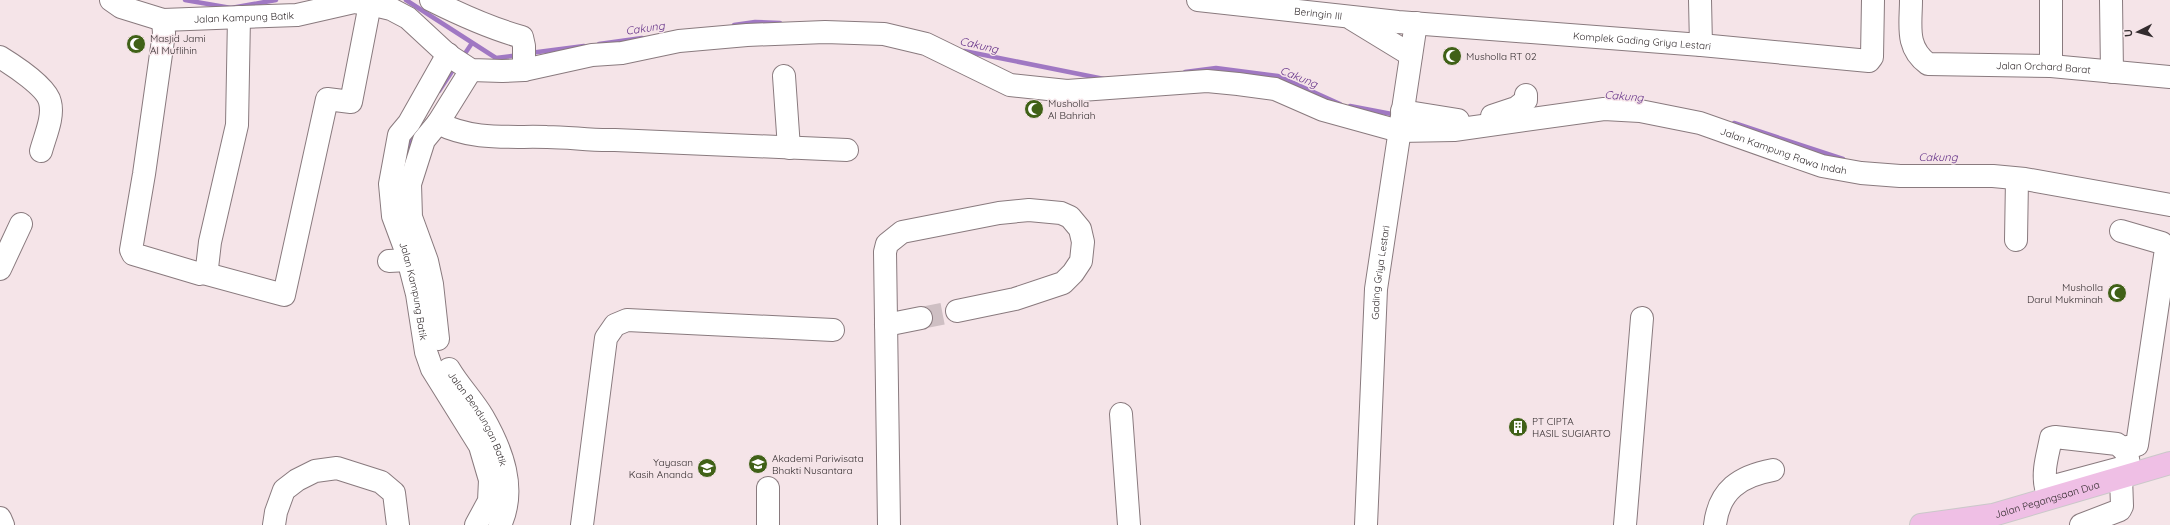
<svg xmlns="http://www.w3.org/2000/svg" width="2170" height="525" font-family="Quicksand,sans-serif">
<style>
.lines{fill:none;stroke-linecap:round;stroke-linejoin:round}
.stream{stroke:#a078c3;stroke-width:4.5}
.minor-tunnel{stroke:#cebfc3;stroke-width:22;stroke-dasharray:22 11;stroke-linecap:butt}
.minor-casing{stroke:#897a7e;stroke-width:24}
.major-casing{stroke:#cac8c9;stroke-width:24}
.minor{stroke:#fff;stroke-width:22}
.major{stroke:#efbfe5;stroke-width:22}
.labels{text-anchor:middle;stroke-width:3;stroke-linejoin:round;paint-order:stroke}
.street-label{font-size:10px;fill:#332c2e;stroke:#f5e4e8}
.poi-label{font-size:10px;fill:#332c2e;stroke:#f5e4e8;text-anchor:start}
.water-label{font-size:11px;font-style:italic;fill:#612d86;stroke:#f5e4e8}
</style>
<rect width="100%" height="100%" fill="#f5e4e8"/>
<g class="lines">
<g class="stream">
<polyline points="185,0 231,8 276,0"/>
<polyline points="406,0 496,58 519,55"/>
<polyline points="734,25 755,22 780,23"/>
<polyline points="599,44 642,38"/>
<polyline points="964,51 1104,79"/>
<polyline points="530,53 584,46"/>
<polyline points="462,58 472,43"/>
<polyline points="1185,72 1216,68 1278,76 1340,104"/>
<polyline points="439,91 455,67"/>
<polyline points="1350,106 1397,115"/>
<polyline points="1734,123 1843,159"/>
<polyline points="405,164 413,133"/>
</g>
<polyline class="minor-tunnel" points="921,318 957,311"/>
<g class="minor-casing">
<g id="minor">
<path id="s1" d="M111,0L121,7L163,20L297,15L354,2L370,4L391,9L408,18L448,55L471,70L502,71L524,70L592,55L622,53L679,41L747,35L825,32L884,34L926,44L1010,85L1067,91L1207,81L1238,84L1275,89L1323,110L1399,131L1454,130L1604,109L1640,111L1700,123L1822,166L1861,173L1900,176H1993L2025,179L2170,205"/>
<path d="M431,0C461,15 489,28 522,37L524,46V70"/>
<path id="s2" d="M1198,0L1398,22L1701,45L1869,61L1872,57L1873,0"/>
<polyline points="1700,0 1701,45"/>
<path id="s3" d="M1911,0C1911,25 1905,47 1928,64L2051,66L2170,77"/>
<polyline points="2051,0 2051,66"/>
<polyline points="2111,0 2112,72"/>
<polyline points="1352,19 1411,55"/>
<polyline points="163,20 164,33 144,174 131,250 133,254 200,274 207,268 210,242 237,125 239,17"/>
<path id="s4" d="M448,54L409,123L399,135L390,184L393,216L406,251L417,294L426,352L432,369L480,446L490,480L489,501L476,525"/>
<path d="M0,57C13,65 47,87 50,102C54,117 45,136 41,151"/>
<polyline points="784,76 789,148"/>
<polyline points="1402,111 1458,120"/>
<polyline points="1492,116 1516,108 1526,100 1526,95"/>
<path d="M438,123C473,141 509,136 547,137C570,137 592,141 615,140L847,150"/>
<polyline points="2121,231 2162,243 2166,249 2137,445 2123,448"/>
<polyline points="2016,240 2017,179"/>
<polyline points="389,261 408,260"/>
<polyline points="0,269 21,224"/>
<polyline points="203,273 284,295 327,99 351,102 370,4"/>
<polyline points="886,325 921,318"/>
<polyline points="438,339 432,284 427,261 411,217 410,184 424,140 438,123 471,70"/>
<path id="s5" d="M449,369C459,386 473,400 483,417C502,450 517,489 500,525"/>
<polyline points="1121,414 1129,525"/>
<path d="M2055,437L2117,444C2125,450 2130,456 2128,466L2046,488C2042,471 2048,454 2051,438Z"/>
<polyline points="768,488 768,525"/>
<polyline points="0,518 3,525"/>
<polyline points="274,525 276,512 284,490 297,480 315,471 337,468 381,482 394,493 398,525"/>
<polyline points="582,525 606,338 615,325 627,320 833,330"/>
<polyline points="889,525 885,252 887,244 902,232 999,213 1029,210 1061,213 1070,217 1080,229 1083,242 1081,261 1073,273 1063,283 1015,299 957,311"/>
<path id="s6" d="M1366,525L1376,289L1416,23"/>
<polyline points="1625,525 1642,318"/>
<path d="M1715,525C1719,490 1740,476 1773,470"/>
<polyline points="2081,525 2120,510 2122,506 2121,477"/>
</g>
</g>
<g class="major-casing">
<g id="major">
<path id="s7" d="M1921,525L1993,515L2170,463"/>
</g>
</g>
<use href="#minor" class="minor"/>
<use href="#major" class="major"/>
</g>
<defs>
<g id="mosque-disc" transform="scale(1)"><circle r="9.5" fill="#406117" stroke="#f5e4e8"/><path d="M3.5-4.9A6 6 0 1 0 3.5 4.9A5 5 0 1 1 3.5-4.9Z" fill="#fff"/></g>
<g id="building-disc" transform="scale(1)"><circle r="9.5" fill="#406117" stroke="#f5e4e8"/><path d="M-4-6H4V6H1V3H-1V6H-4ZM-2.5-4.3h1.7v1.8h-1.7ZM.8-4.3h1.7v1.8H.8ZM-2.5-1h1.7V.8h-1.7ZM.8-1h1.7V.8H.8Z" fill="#fff"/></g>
<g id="university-disc" transform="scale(1)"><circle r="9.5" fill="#406117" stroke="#f5e4e8"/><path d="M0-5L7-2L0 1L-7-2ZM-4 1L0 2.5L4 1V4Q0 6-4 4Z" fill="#fff"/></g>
<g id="school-disc" transform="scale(1)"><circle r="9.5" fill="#406117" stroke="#f5e4e8"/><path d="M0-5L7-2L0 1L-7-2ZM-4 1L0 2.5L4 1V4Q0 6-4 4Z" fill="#fff"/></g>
</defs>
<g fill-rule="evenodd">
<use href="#mosque-disc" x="136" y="44"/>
<use href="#mosque-disc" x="1452" y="56"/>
<use href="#mosque-disc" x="1034" y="109"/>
<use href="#mosque-disc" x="2117" y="293"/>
<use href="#building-disc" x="1518" y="427"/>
<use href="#university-disc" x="758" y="464"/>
<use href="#school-disc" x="707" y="468"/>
</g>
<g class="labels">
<g class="street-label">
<text dy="4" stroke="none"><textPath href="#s2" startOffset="121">Beringin III</textPath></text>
<text dy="4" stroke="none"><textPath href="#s1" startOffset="137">Jalan Kampung Batik</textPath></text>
<text dy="4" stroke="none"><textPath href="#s2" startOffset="446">Komplek Gading Griya Lestari</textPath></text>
<text dy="4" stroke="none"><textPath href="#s3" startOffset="185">Jalan Orchard Barat</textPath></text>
<text dy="4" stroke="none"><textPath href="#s1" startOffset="1730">Jalan Kampung Rawa Indah</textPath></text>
<text dy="4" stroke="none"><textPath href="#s6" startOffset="253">Gading Griya Lestari</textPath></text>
<text dy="4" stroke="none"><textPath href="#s4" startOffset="255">Jalan Kampung Batik</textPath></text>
<text dy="4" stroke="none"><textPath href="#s5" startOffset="58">Jalan Bendungan Batik</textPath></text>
<text dy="4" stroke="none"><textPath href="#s7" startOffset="129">Jalan Pegangsaan Dua</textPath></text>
</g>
<g class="poi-label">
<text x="150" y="42">Masjid Jami<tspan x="150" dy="12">Al Muflihin</tspan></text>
<text x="1466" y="60">Musholla RT 02</text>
<text x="1048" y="107">Musholla<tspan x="1048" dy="12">Al Bahriah</tspan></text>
<text x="2103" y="291" text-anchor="end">Musholla<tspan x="2103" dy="12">Darul Mukminah</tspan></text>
<text x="1532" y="425">PT CIPTA<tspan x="1532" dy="12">HASIL SUGIARTO</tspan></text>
<text x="772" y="462">Akademi Pariwisata<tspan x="772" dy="12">Bhakti Nusantara</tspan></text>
<text x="693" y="466" text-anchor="end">Yayasan<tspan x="693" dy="12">Kasih Ananda</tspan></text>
</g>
<g class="water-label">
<text transform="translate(645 28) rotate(-8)" y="4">Cakung</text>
<text transform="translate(979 45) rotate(13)" y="4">Cakung</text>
<text transform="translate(1299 77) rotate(22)" y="4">Cakung</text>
<text transform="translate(1624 96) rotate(5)" y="4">Cakung</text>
<text x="1938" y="161">Cakung</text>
</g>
</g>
<g transform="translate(2138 32) rotate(264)" stroke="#f5e4e8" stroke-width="3" paint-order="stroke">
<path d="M0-3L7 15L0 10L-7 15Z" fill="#332c2e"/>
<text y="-6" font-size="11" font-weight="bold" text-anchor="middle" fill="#332c2e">U</text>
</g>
</svg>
